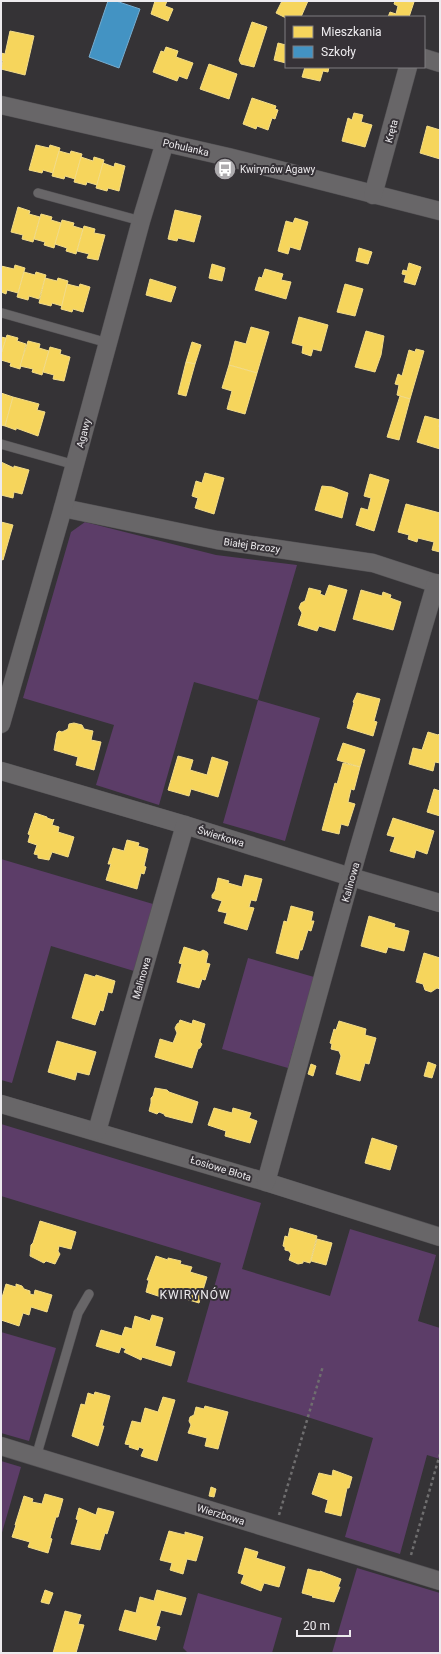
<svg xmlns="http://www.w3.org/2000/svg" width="441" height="1654" font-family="Roboto,sans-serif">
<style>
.green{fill:#5c3d68}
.homes{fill:#f6d55c;stroke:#f3dc88}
.schools{fill:#4393c3;stroke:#76add0}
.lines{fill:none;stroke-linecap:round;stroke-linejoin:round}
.service-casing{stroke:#535154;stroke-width:10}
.minor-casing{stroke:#535154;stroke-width:19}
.path{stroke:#6f6e6f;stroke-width:2.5;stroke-dasharray:3 3;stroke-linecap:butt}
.service{stroke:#686668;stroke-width:9}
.minor{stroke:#686668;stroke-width:18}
.labels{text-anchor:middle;stroke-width:4;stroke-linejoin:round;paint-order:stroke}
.street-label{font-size:10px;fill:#edebee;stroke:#363237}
.poi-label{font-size:10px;fill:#edebee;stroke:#363237;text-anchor:start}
.quarter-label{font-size:12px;letter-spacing:1px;fill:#edebee;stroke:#363237}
</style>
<rect width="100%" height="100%" fill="#353336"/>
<g class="green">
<polygon points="85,522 216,555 297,565 258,700 320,718 285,841 223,823 258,700 194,682 159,805 96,785 114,725 23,698 71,532"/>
<polygon points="1,859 153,904 134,971 51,946 12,1083 1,1080"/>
<polygon points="248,958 314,977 288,1068 222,1049"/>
<polygon points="1,1124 261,1203 242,1269 330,1296 350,1229 436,1255 418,1321 440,1328 440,1459 427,1455 400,1554 345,1537 373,1438 298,1414 187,1382 221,1263 1,1196"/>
<polygon points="1,1332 56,1348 29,1441 1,1433"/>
<polygon points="1,1461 21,1467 1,1536"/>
<polygon points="357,1568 440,1593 440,1653 332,1653"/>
<polygon points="198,1593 282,1618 272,1653 188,1653 183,1648"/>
</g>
<g class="homes">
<polygon points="155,1 167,1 165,6 173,9 168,21 151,14"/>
<polygon points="282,1 308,1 301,17 286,18 276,13"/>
<polygon points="395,1 414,2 409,17 388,17 390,12 396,14 398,6 394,4"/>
<polygon points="252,22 267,27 254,67 241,64 239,60"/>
<polygon points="10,31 34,36 25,75 1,69 3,61 1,61 1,53 5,54"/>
<polygon points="278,43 286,45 286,63 274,60"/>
<polygon points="166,47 178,51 176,57 193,63 187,79 179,76 177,81 153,72 161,51 164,52"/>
<polygon points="209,64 237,74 229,99 200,89"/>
<polygon points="303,67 329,67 328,72 323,71 320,81 302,77 305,67"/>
<polygon points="252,98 276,106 275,109 278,110 275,119 272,118 268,130 257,126 256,129 243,124"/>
<polygon points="354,113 363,115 361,122 372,125 365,147 342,141 348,118 352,120"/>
<polygon points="427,126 440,130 440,159 420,153"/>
<polygon points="36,145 49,148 50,145 60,148 53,173 43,170 42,173 29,170"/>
<polygon points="59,151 70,154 71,151 82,154 75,179 65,176 64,179 52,176"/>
<polygon points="81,157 93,161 94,157 104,160 97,185 87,182 86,185 74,182"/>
<polygon points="103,163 114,167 115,163 125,166 119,191 108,188 107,191 96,188"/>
<polygon points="18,207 30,211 29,214 40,217 33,242 22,239 23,235 11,232"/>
<polygon points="175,210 201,216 194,242 178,238 177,241 168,239"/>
<polygon points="41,214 52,217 51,220 61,223 54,248 44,245 45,242 34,239"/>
<polygon points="295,218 308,222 300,250 290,247 288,254 278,251 286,221 293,223"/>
<polygon points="62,220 74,223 73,226 83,229 76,254 66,251 67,248 55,244"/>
<polygon points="84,226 95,229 94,233 105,235 98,260 87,258 89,254 77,251"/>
<polygon points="359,248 372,252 368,264 356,261"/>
<polygon points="409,263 421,267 415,285 404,282 406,275 402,274 403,270 407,271"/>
<polygon points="212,264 225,268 222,281 209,278"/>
<polygon points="15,265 25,268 18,293 7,290 6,294 1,292 1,266 14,269"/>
<polygon points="265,269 283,274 281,280 291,282 286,299 255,290 259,277 262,278"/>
<polygon points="24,272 35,275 36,272 46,275 39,299 29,296 28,300 17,297"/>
<polygon points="45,278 57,281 58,278 68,281 62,306 52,303 51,306 39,303"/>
<polygon points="150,279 176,287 171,302 146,295"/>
<polygon points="67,284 79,287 80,284 90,287 83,312 73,309 72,312 61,309"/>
<polygon points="345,284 363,289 355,316 337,312"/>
<polygon points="299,317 328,325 321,351 313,349 311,356 302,353 303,346 292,343"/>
<polygon points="251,327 269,332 257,373 229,365 235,341 246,344"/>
<polygon points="366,331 384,336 381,355 375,372 355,367"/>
<polygon points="7,335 18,338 17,341 26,344 20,369 10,366 11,363 1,360 1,354"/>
<polygon points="1,337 6,338 1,354"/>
<polygon points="28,341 40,344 39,348 49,351 42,375 32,372 33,369 20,366"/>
<polygon points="192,342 201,345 195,364 186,362"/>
<polygon points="50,347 61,350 60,354 70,357 64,381 53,379 54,375 43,372"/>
<polygon points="416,349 424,351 410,399 397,395 399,385 395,384 398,374 402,376 409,350 415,352"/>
<polygon points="186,362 195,364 186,396 178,394"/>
<polygon points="229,365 257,373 245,414 227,409 232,391 222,388"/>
<polygon points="1,393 13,397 5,426 1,425"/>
<polygon points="400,396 410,399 399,440 387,437"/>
<polygon points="13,397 39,404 37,410 45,412 38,436 16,428 16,430 5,426"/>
<polygon points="425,416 440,420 439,427 440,427 440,449 417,442"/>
<polygon points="1,462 14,468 14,466 29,470 22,494 14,492 13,498 1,495"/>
<polygon points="205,473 224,478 214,514 195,508 198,498 192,496 196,481 202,483"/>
<polygon points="370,474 389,480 374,531 356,525 361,508 368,510 371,498 364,496"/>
<polygon points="322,486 332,487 348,493 342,518 315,510"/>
<polygon points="406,504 440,513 440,552 432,550 434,542 418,538 417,542 408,539 409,535 398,532"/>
<polygon points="1,522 13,525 3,560 1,559"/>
<polygon points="329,585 347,590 335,631 319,626 317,631 298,625 302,613 299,608 301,603 305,601 309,588 321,591 320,594 325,596"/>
<polygon points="361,590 382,596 383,592 391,595 390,598 401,602 393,630 353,619"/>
<polygon points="357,693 380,699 374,721 377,722 373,736 347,728 354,703 353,702"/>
<polygon points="74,723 82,725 84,729 93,731 91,740 101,742 94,770 76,765 78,757 54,750 57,733 59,731 62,732 68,729 69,724"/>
<polygon points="428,732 438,735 440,733 440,763 435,762 433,771 409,764 413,748 422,750"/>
<polygon points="343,743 365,750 360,767 337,760"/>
<polygon points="178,756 193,760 190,770 207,775 212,757 228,762 218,797 191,789 189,796 168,790"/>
<polygon points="343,763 360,767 354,790 351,789 348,802 355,804 348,826 341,824 339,834 322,830 335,783 337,784"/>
<polygon points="434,789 440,791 440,816 427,812"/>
<polygon points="35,813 47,817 47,818 53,820 54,819 52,825 59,827 58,832 74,837 68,857 52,852 49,860 38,858 38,855 34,854 37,845 28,842 30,835 28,834"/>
<polygon points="393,818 434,831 427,854 416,850 414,858 390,851 395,837 387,835"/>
<polygon points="127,840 139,843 138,846 148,849 144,866 146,867 144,874 141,873 137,889 106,880 111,864 108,864 113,848 124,851"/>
<polygon points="245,875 262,879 256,901 251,900 249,907 254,908 247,930 224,923 227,913 218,911 222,901 212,898 212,895 215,891 218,878 229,881 228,883 242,887"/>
<polygon points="291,906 313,912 311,921 314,921 311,931 308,930 302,950 300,950 298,959 276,953 284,921 287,922"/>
<polygon points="369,916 395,924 394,927 409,931 404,951 388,947 386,953 361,946"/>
<polygon points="184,947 200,952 203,950 207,952 208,954 206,963 210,964 205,980 202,979 199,988 177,982 182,964 179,963"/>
<polygon points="424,953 440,958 440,989 437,988 431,992 425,990 423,984 416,982"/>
<polygon points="85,974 95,977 96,975 115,981 112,993 108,992 103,1011 100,1010 95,1025 72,1018"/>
<polygon points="180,1020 192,1024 193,1020 205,1024 200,1042 202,1044 200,1048 198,1049 192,1068 155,1057 160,1039 173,1043 177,1033 175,1028 177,1024 179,1023"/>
<polygon points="339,1021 366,1029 365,1035 376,1038 369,1064 365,1063 360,1081 336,1074 341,1056 339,1051 331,1049 332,1044 330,1043 334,1029 336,1030"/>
<polygon points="57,1041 96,1052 89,1075 77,1072 75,1080 48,1072"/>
<polygon points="428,1062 436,1065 432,1078 424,1076"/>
<polygon points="311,1064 316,1066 313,1076 308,1074"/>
<polygon points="155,1088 167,1090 169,1092 198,1102 192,1123 165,1116 164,1114 159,1112 157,1114 149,1111 151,1103 151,1098 153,1096"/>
<polygon points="214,1108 232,1113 233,1108 251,1113 249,1118 257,1121 250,1143 225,1136 226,1131 208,1125"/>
<polygon points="372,1138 397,1146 390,1170 365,1163"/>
<polygon points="40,1221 76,1232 71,1249 59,1246 58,1251 60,1254 55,1264 46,1261 44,1263 30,1256 31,1245 33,1243"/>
<polygon points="290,1228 317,1236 310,1263 303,1261 303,1263 298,1264 289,1260 291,1254 289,1251 285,1250 285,1247 283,1246 285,1236 288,1237"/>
<polygon points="317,1239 332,1243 326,1265 311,1261"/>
<polygon points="156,1256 168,1260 168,1258 181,1261 180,1264 192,1267 190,1272 207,1277 199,1303 166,1293 164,1298 146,1292 149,1280 147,1280"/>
<polygon points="6,1284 16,1287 16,1284 22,1286 24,1289 30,1291 30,1294 34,1295 35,1290 52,1295 47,1312 31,1307 29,1315 23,1313 19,1326 1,1320 1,1301"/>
<polygon points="152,1315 163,1318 155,1346 175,1352 171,1366 142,1357 141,1360 124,1352 126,1349 121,1347 119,1353 96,1346 101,1330 122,1336 125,1327 132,1329 135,1316 150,1321"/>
<polygon points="95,1392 110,1396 102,1426 104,1426 98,1446 72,1436 81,1404 85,1405 88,1393 94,1395"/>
<polygon points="163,1397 175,1400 157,1461 141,1456 144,1449 139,1447 138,1450 129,1447 130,1445 125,1444 132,1421 141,1423 145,1408 158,1412"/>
<polygon points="205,1406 228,1412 218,1449 205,1446 207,1438 188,1433 191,1425 189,1421 190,1417 194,1415 196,1407 204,1409"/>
<polygon points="333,1470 352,1477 349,1488 347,1488 341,1516 325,1512 328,1500 312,1494 319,1473 332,1476"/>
<polygon points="211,1487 216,1489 214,1497 209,1496"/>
<polygon points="45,1494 63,1499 58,1517 56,1517 50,1538 52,1539 48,1553 28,1547 30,1542 12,1537 16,1525 15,1525 24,1496 33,1499 32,1502 42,1504"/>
<polygon points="79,1508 96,1515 98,1508 114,1512 107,1534 105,1533 100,1550 71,1544 78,1520 76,1519"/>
<polygon points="169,1531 185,1535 185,1532 203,1537 196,1561 187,1559 183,1574 170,1570 172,1563 160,1560"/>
<polygon points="245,1548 258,1552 256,1558 285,1567 279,1587 264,1583 261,1591 241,1583 244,1575 238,1573"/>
<polygon points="308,1569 320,1572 320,1571 341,1579 338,1587 340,1587 334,1602 312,1597 313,1596 302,1593"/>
<polygon points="45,1590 53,1593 49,1604 41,1602"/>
<polygon points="157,1590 186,1598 181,1615 161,1610 156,1626 160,1627 156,1640 119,1630 125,1610 136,1613 140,1597 154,1601"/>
<polygon points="65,1611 81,1615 78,1624 84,1625 76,1653 53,1653"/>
</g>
<polygon class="schools" points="108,1 116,1 140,9 119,68 89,57"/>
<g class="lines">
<g class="service-casing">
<g id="service">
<polyline points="38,193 141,221"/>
<polyline points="2,313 108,343"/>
<polyline points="1,444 75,465"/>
<polyline points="36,1457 78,1313 89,1294"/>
</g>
</g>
<g class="minor-casing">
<g id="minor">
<polyline points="424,58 440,63"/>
<polyline points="1,105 228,157 440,211"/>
<polyline points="373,195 408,67"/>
<polyline points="63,508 217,540 373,563 440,585"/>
<polyline points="1,724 63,508 141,221 165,142"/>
<polyline points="1,771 185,825 351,877 440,903"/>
<polyline points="1,1104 266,1182 440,1237"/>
<polyline points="97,1131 185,825"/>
<polyline points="266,1182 357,854 436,583"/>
<polyline points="1,1446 440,1581"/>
</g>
</g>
<g class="path">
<polyline points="279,1515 323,1366"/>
<polyline points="411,1555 440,1454"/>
</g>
<use href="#service" class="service"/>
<use href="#minor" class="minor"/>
</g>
<defs>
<g id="bus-disc" transform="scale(1.15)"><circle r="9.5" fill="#adabae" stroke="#363237"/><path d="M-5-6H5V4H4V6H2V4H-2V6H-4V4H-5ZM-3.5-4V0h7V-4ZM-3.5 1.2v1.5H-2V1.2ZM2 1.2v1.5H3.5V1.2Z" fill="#fff"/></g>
</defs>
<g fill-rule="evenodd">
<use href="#bus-disc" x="225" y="169"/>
</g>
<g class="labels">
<g class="street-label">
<text transform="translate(391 131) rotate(-75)" y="4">Kręta</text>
<text transform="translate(186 147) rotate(13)" y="4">Pohulanka</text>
<text transform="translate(83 433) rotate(-75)" y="4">Agawy</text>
<text transform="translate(252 545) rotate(8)" y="4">Białej Brzozy</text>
<text transform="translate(221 836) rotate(17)" y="4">Świerkowa</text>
<text transform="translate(350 882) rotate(-74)" y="4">Kalinowa</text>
<text transform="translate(141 978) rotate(-74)" y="4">Malinowa</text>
<text transform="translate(221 1168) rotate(17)" y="4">Łosiowe Błota</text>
<text transform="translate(221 1514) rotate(17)" y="4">Wierzbowa</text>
</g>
<g class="poi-label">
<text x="240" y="173">Kwirynów Agawy</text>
</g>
<g class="quarter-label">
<text x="195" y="1299">KWIRYNÓW</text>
</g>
</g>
<rect width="441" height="1654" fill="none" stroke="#edebee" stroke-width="4"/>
<rect x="285" y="16" width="140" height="52" fill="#363237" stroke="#7f7c80"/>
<rect x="293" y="26" width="20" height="12" fill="#f6d55c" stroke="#7f7c80"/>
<text x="321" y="36" font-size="12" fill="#edebee">Mieszkania</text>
<rect x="293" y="46" width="20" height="12" fill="#4393c3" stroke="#7f7c80"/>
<text x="321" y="56" font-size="12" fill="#edebee">Szkoły</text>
<path d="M297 1630v6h53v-6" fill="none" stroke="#edebee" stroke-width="2"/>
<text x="303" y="1630" font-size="12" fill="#edebee" stroke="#363237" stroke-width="3" paint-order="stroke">20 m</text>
</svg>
